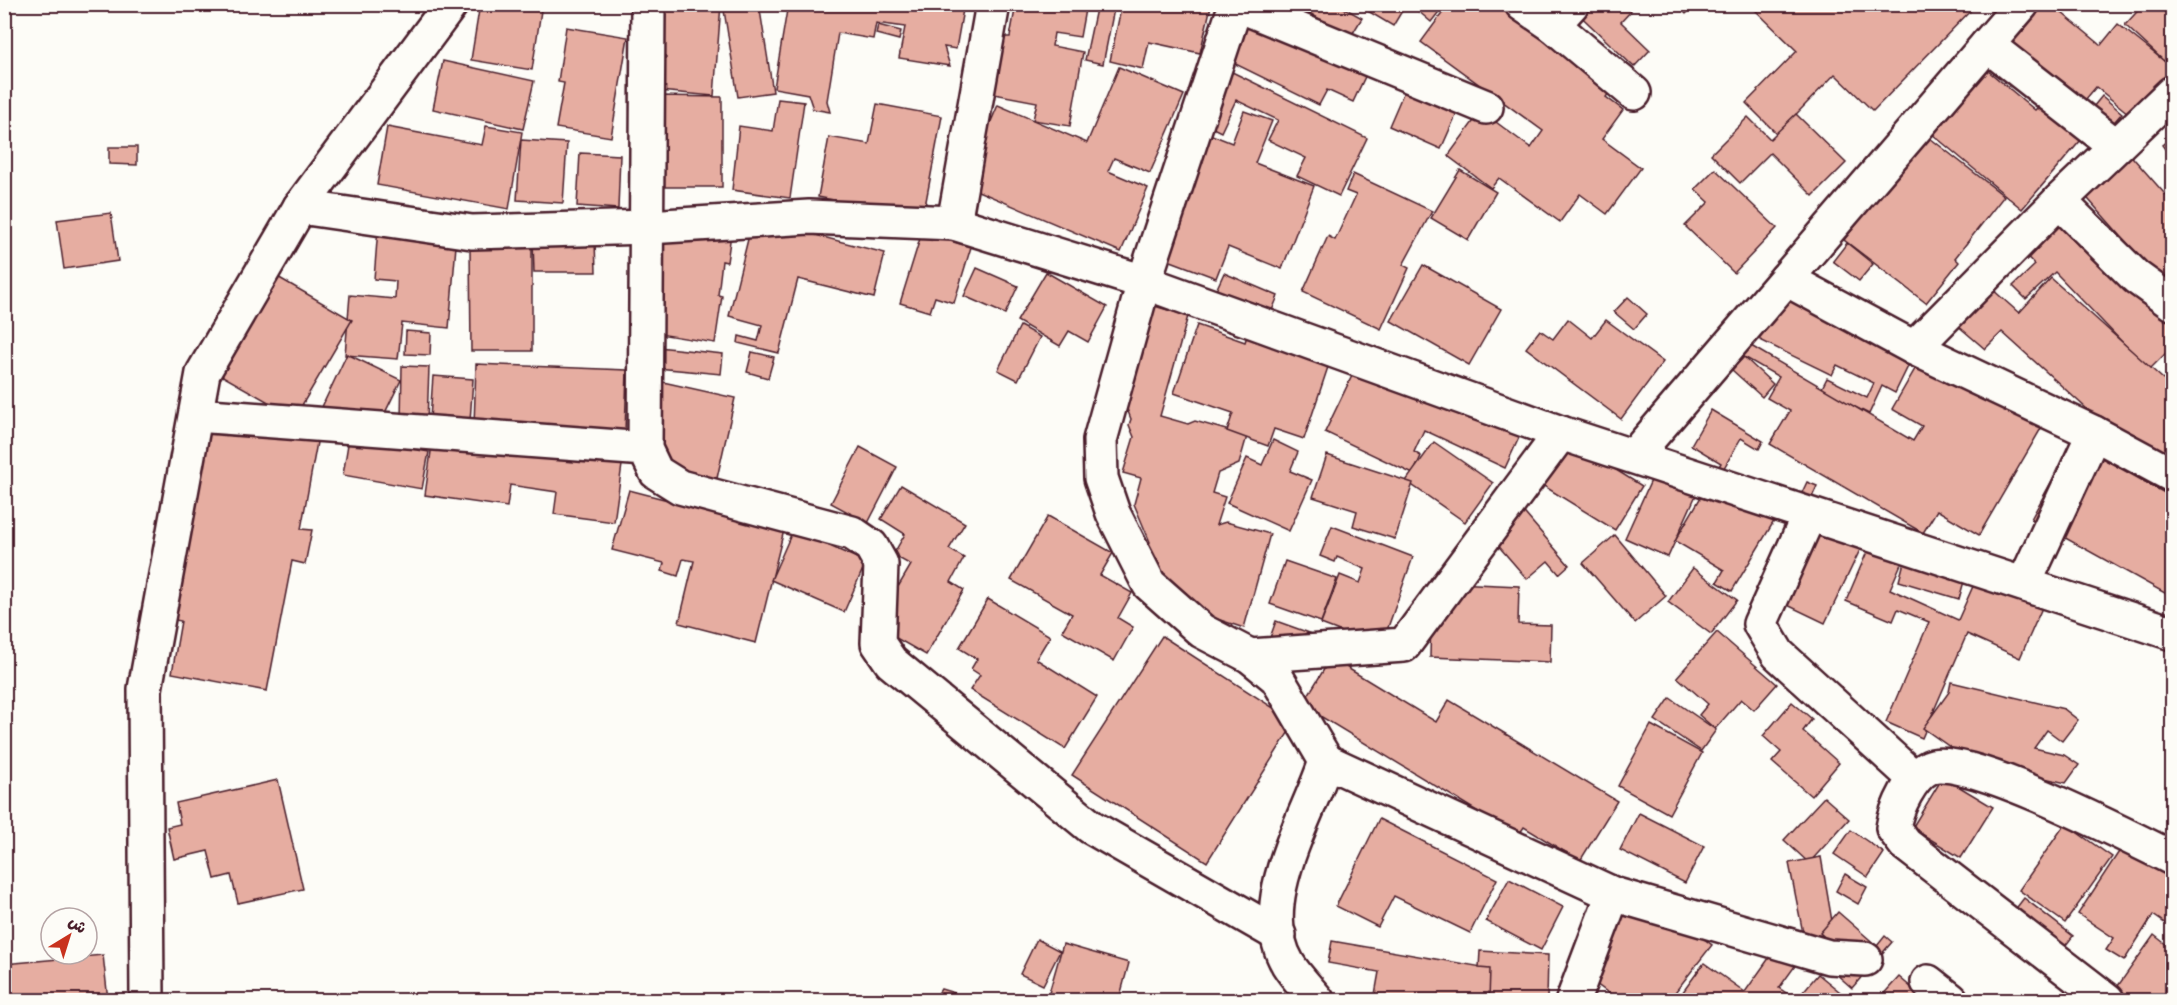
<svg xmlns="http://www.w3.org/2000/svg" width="2177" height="1005" font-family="Pangolin,'Playpen Sans Arabic',sans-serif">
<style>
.building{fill:#e6ada1;stroke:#4a1f2b;stroke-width:1.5}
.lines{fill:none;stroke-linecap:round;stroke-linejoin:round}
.minor-casing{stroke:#4a1f2b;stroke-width:38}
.minor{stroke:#fdfcf7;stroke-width:33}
</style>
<rect width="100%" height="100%" fill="#fdfcf7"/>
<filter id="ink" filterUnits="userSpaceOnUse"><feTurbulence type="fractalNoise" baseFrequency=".0167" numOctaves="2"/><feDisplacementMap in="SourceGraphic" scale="12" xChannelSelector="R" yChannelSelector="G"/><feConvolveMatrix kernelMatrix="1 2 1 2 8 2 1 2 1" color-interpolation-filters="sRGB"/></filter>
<g filter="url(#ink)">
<g class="building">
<polygon points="480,4 542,4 532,70 471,60"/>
<polygon points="655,4 721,4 714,96 648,90"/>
<polygon points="723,4 759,4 773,92 738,97"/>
<polygon points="788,4 964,4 956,49 944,47 950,66 899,58 905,27 876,23 873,39 838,33 827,101 830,112 813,109 808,94 774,88"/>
<polygon points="1016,4 1086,4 1080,37 1054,33 1052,46 1083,52 1070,126 1033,120 1037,102 994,94 1004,37 1010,37"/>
<polygon points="1097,4 1115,4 1103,64 1085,60"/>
<polygon points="1122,4 1211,6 1200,53 1149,42 1143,69 1110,61"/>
<polygon points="1234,4 1370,66 1353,102 1327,90 1319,105 1211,52"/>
<polygon points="1295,4 1346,4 1344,8 1362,18 1350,38"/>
<polygon points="1356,4 1391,4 1402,11 1393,26"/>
<polygon points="1410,4 1445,4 1431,22"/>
<polygon points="1449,4 1508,4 1620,78 1606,97 1623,110 1602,139 1641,168 1607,214 1580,194 1560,222 1499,178 1491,188 1448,156 1481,111 1531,148 1543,131 1421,42"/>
<polygon points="1568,4 1624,4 1631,11 1621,22 1650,50 1634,67"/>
<polygon points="1677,4 1696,4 1686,14"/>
<polygon points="1756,4 1977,4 1873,111 1835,74 1777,134 1746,103 1797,51 1753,8"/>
<polygon points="2024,4 2051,4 2101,45 2118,24 2169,65 2172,60 2172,69 2134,118 2096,87 2080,106 1997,37"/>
<polygon points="2144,4 2172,4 2172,53 2164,61 2125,25"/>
<polygon points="878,25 901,31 899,40 876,34"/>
<polygon points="566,27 628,37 611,137 556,128 564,83 558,82"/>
<polygon points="443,61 534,81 523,129 433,109"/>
<polygon points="1119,67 1184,95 1150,173 1114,158 1108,171 1148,188 1121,252 964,185 998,105 1087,143"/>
<polygon points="1228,70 1367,138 1339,196 1297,176 1306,158 1268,140 1278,120 1236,100 1221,132 1203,123"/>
<polygon points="1987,70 2035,110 2040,105 2081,140 2022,209 1932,134"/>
<polygon points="1408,82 1460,106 1441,149 1389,126"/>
<polygon points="659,96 722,97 722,187 659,187"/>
<polygon points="2102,96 2122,113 2109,128 2089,112"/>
<polygon points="778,99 804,102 790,198 732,190 739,126 773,131"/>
<polygon points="877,104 942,116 923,217 818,197 829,137 869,144"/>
<polygon points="1244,111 1272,121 1255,163 1314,186 1282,269 1228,247 1216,278 1155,255 1202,131 1232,143"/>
<polygon points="1796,114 1846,163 1813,196 1770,153 1740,183 1711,154 1748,117 1770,139"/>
<polygon points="486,126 522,132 509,209 377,185 387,127 482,145"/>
<polygon points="1926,135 2004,196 1955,258 1959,262 1926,303 1844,240"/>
<polygon points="2172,137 2172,159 2162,145"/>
<polygon points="521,140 567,143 563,203 517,200"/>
<polygon points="109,147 137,147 137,165 109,164"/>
<polygon points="2126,150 2172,202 2172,285 2168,289 2081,191"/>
<polygon points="580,153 620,155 618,209 577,206"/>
<polygon points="1715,169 1777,228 1734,273 1685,226 1709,202 1695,189"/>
<polygon points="1460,170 1496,192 1468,240 1431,218"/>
<polygon points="1353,174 1432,211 1403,265 1409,268 1381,329 1303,292 1328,236 1335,240 1356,195 1346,191"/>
<polygon points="2066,205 2172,317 2172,347 2149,370 2055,272 2026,299 2013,286 2035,265 2020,249"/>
<polygon points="111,213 118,261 64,269 57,220"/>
<polygon points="753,219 885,253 874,298 798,279 779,353 738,343 739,336 758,341 762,325 729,316"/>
<polygon points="649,222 731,234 727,262 722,261 718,295 722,296 715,343 659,334 664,304 638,300"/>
<polygon points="378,228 457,234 449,328 402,323 398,359 345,355 350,295 395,299 396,281 374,279"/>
<polygon points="922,232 971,247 954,303 935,297 930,312 900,303"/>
<polygon points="533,241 595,241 596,272 534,272"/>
<polygon points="1847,243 1873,264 1859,281 1833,261"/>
<polygon points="470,246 532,246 532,351 471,351"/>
<polygon points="1423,265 1501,309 1469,365 1391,321"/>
<polygon points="977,268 1018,286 1005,314 964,296"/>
<polygon points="1046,272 1107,307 1088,342 1069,331 1060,346 1017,321"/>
<polygon points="1224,273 1278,296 1266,325 1211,301"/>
<polygon points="276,276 352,320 295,417 219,374"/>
<polygon points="2051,278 2172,387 2172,445 2152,468 2002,332 1985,349 1949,318 1983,281 2019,313"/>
<polygon points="1780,280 1917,348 1895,393 1882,386 1869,414 1821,390 1827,378 1867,398 1874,383 1837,365 1832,375 1752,336"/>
<polygon points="1628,297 1647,314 1634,329 1614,312"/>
<polygon points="1141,302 1188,316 1160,416 1188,424 1195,421 1247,436 1239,464 1218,473 1212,493 1225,497 1216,525 1226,522 1270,534 1244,628 1169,603 1147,551 1150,542 1134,504 1141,478 1123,473 1134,437 1129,425 1131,419 1119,389"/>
<polygon points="1568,319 1592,338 1606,320 1663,362 1621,419 1526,348 1540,330 1553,339"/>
<polygon points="1252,321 1334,349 1304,439 1274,429 1268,446 1227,431 1233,413 1174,393 1197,325 1245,342"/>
<polygon points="1020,326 1040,337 1018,380 998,370"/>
<polygon points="406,331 431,333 430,355 405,354"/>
<polygon points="1746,343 1913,441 1922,426 1892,409 1930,343 2050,413 1979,535 1937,510 1923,533 1770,444 1790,411 1767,398 1779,377 1739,354"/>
<polygon points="658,347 723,354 721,374 657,368"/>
<polygon points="752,352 774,357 768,378 747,372"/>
<polygon points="347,354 401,380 378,427 320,411"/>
<polygon points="1362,355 1522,431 1505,468 1424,430 1414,452 1421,456 1413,474 1325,432"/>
<polygon points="1744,357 1773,384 1762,397 1732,370"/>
<polygon points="476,364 627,370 625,432 474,426"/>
<polygon points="402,366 429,367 427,422 401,421"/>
<polygon points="433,376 473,379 470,421 430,419"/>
<polygon points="663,382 735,398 713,496 641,480"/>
<polygon points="1711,410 1763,441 1759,449 1741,438 1716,482 1776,518 1732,591 1717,582 1724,570 1675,541 1721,463 1691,445"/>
<polygon points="204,415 318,437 301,529 312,530 305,564 292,561 267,691 172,673 181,621 165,618"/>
<polygon points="433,437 622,465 614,522 554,514 557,492 510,485 507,507 425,495"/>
<polygon points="349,438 429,452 422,489 343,475"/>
<polygon points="1566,439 1642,486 1615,530 1539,483"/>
<polygon points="1273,440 1298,452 1290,471 1312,480 1289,531 1227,503 1247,458 1262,465"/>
<polygon points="1434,442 1493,483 1465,522 1406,481"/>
<polygon points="2073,442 2172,497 2172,597 2031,519"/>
<polygon points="860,447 897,467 868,523 831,503"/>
<polygon points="1327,455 1413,483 1395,539 1353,526 1357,511 1313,497"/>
<polygon points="1653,476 1696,495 1668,557 1625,538"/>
<polygon points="1807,482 1817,486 1809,504 1868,533 1825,623 1756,590"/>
<polygon points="901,485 965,523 949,549 964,558 951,582 964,590 926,655 875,626 911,565 893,555 905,534 881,519"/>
<polygon points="629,490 784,530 756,643 679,623 694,561 683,559 678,576 662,571 664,563 612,550"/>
<polygon points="1520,508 1569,565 1559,574 1548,561 1527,579 1489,535"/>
<polygon points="1048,516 1113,553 1100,575 1132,593 1118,618 1133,627 1114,661 1062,631 1072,614 1011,580"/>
<polygon points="1332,526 1413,557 1381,647 1321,624 1340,575 1360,583 1365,569 1337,557 1335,562 1320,556"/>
<polygon points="793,530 866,562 844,612 771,580"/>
<polygon points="1875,533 1908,548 1890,589 1958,620 1982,566 2048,594 2020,658 1967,634 1922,738 1886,722 1929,622 1898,609 1893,621 1846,601"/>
<polygon points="1615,535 1666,596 1635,623 1583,563"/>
<polygon points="1911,536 1972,553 1959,599 1899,581"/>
<polygon points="1285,561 1337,579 1321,622 1270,604"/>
<polygon points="1693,568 1737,600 1711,634 1668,602"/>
<polygon points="1432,582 1519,586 1518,624 1551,625 1550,662 1430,657"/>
<polygon points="988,599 1050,636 1036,659 1097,697 1065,749 970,690 980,675 971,669 977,659 959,648"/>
<polygon points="1276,621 1315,635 1306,660 1267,646"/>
<polygon points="1717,632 1777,684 1754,710 1741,699 1715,729 1699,715 1708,704 1677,677"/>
<polygon points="1162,636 1295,722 1207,862 1072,775"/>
<polygon points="1331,658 1436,722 1449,700 1617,801 1580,861 1524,827 1518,836 1302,705"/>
<polygon points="1951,682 2064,709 2078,720 2062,741 2047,730 2034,748 2064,755 2079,765 2066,783 1970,761 1923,728 1949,692"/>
<polygon points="1670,698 1716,730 1701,751 1655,720"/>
<polygon points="1792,702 1812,719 1803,731 1839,763 1811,796 1772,762 1781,752 1763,736"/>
<polygon points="1651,725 1702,753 1669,814 1618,786"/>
<polygon points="1943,777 1993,807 1961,858 1912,828"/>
<polygon points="278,780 303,889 238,903 231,875 215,879 208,851 174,859 167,827 180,824 176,803"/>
<polygon points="1824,797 1849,819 1809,863 1784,840"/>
<polygon points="1639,813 1704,846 1685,883 1620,850"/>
<polygon points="1379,819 1497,879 1470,933 1394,896 1378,927 1336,906"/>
<polygon points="2065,824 2112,857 2065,923 2019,890"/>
<polygon points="1851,830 1884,853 1868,877 1834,854"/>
<polygon points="2124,844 2172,876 2172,928 2153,915 2124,961 2106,950 2114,938 2078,914"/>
<polygon points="1821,857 1834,933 1804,938 1789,863"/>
<polygon points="1845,874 1867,887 1858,904 1836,891"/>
<polygon points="1509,879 1563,907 1541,950 1486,921"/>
<polygon points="1638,889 1712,945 1669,1000 1618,1000 1577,970"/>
<polygon points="2024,898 2073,936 2056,958 2007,920"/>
<polygon points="1838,912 1877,946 1885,936 1892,942 1852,988 1827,966 1840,951 1820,933"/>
<polygon points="2154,935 2172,949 2172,1000 2129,1000 2115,990"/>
<polygon points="1037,939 1060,951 1043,985 1020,974"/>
<polygon points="1332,941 1494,969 1489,1000 1374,1000 1379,972 1328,963"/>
<polygon points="1063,944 1129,963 1119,1000 1047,1000"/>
<polygon points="1480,951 1548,955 1547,1000 1489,1000 1490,969 1479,968"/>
<polygon points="1774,951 1795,966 1779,988 1792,997 1790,1000 1677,1000 1704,963 1745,992"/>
<polygon points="103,955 108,1000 4,1000 4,964"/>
<polygon points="1818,974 1850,1000 1796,1000"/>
<polygon points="1899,977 1926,1000 1878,1000"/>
<polygon points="941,989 971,998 970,1000 934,1000"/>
</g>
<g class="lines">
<g class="minor-casing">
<g id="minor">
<polyline points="648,4 645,449 656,472 680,487 852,533 871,546 881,564 878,643 891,662 1091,827 1279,935"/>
<path d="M1236,4L1144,282L1100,440L1101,478L1113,513L1149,584L1202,631L1250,656L1277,678L1326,761C1308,818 1252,903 1288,964C1296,977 1308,989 1317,1000"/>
<polyline points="1236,4 1486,107"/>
<polyline points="1522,4 1553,25 1634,93"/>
<polyline points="1553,25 1572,4"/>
<polyline points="1987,45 2116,146"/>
<polyline points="2059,201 2136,277 2172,303"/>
<polyline points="300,207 472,232 648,227 809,217 954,223 1144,282 1561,433 2172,633"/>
<polyline points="954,223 993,4"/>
<polyline points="1786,279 1914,348 2094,433 2172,475"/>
<polyline points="1914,348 2059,201 2172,93"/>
<polyline points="196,415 645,449"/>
<polyline points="1634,456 2022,4"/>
<polyline points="1809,515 1760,624 1778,654 1915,779"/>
<polyline points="2024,584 2094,433"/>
<polyline points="1250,656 1404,645 1561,433"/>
<polyline points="1326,761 1613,894"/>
<polyline points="1928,982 1951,1000"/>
<polyline points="147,1000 145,689 203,373 300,207 451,4"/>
<polyline points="1573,1000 1613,894 1829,957 1865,959"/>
<path d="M2107,1000L1905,844L1893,828C1896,808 1911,776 1930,767C1963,751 2135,840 2172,858"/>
</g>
</g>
<use href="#minor" class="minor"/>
</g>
</g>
<rect width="2177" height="1005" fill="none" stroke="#fdfcf7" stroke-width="24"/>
<rect x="12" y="12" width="2153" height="981" fill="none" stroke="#4a1f2b" stroke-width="2" filter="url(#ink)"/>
<g transform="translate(69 936) rotate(38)"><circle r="28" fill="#fdfcf7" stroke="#b5a4a5" stroke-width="1.5"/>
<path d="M0-4.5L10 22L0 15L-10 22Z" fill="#c8321e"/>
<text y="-9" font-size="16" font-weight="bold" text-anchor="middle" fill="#4a1f2b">ش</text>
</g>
</svg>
